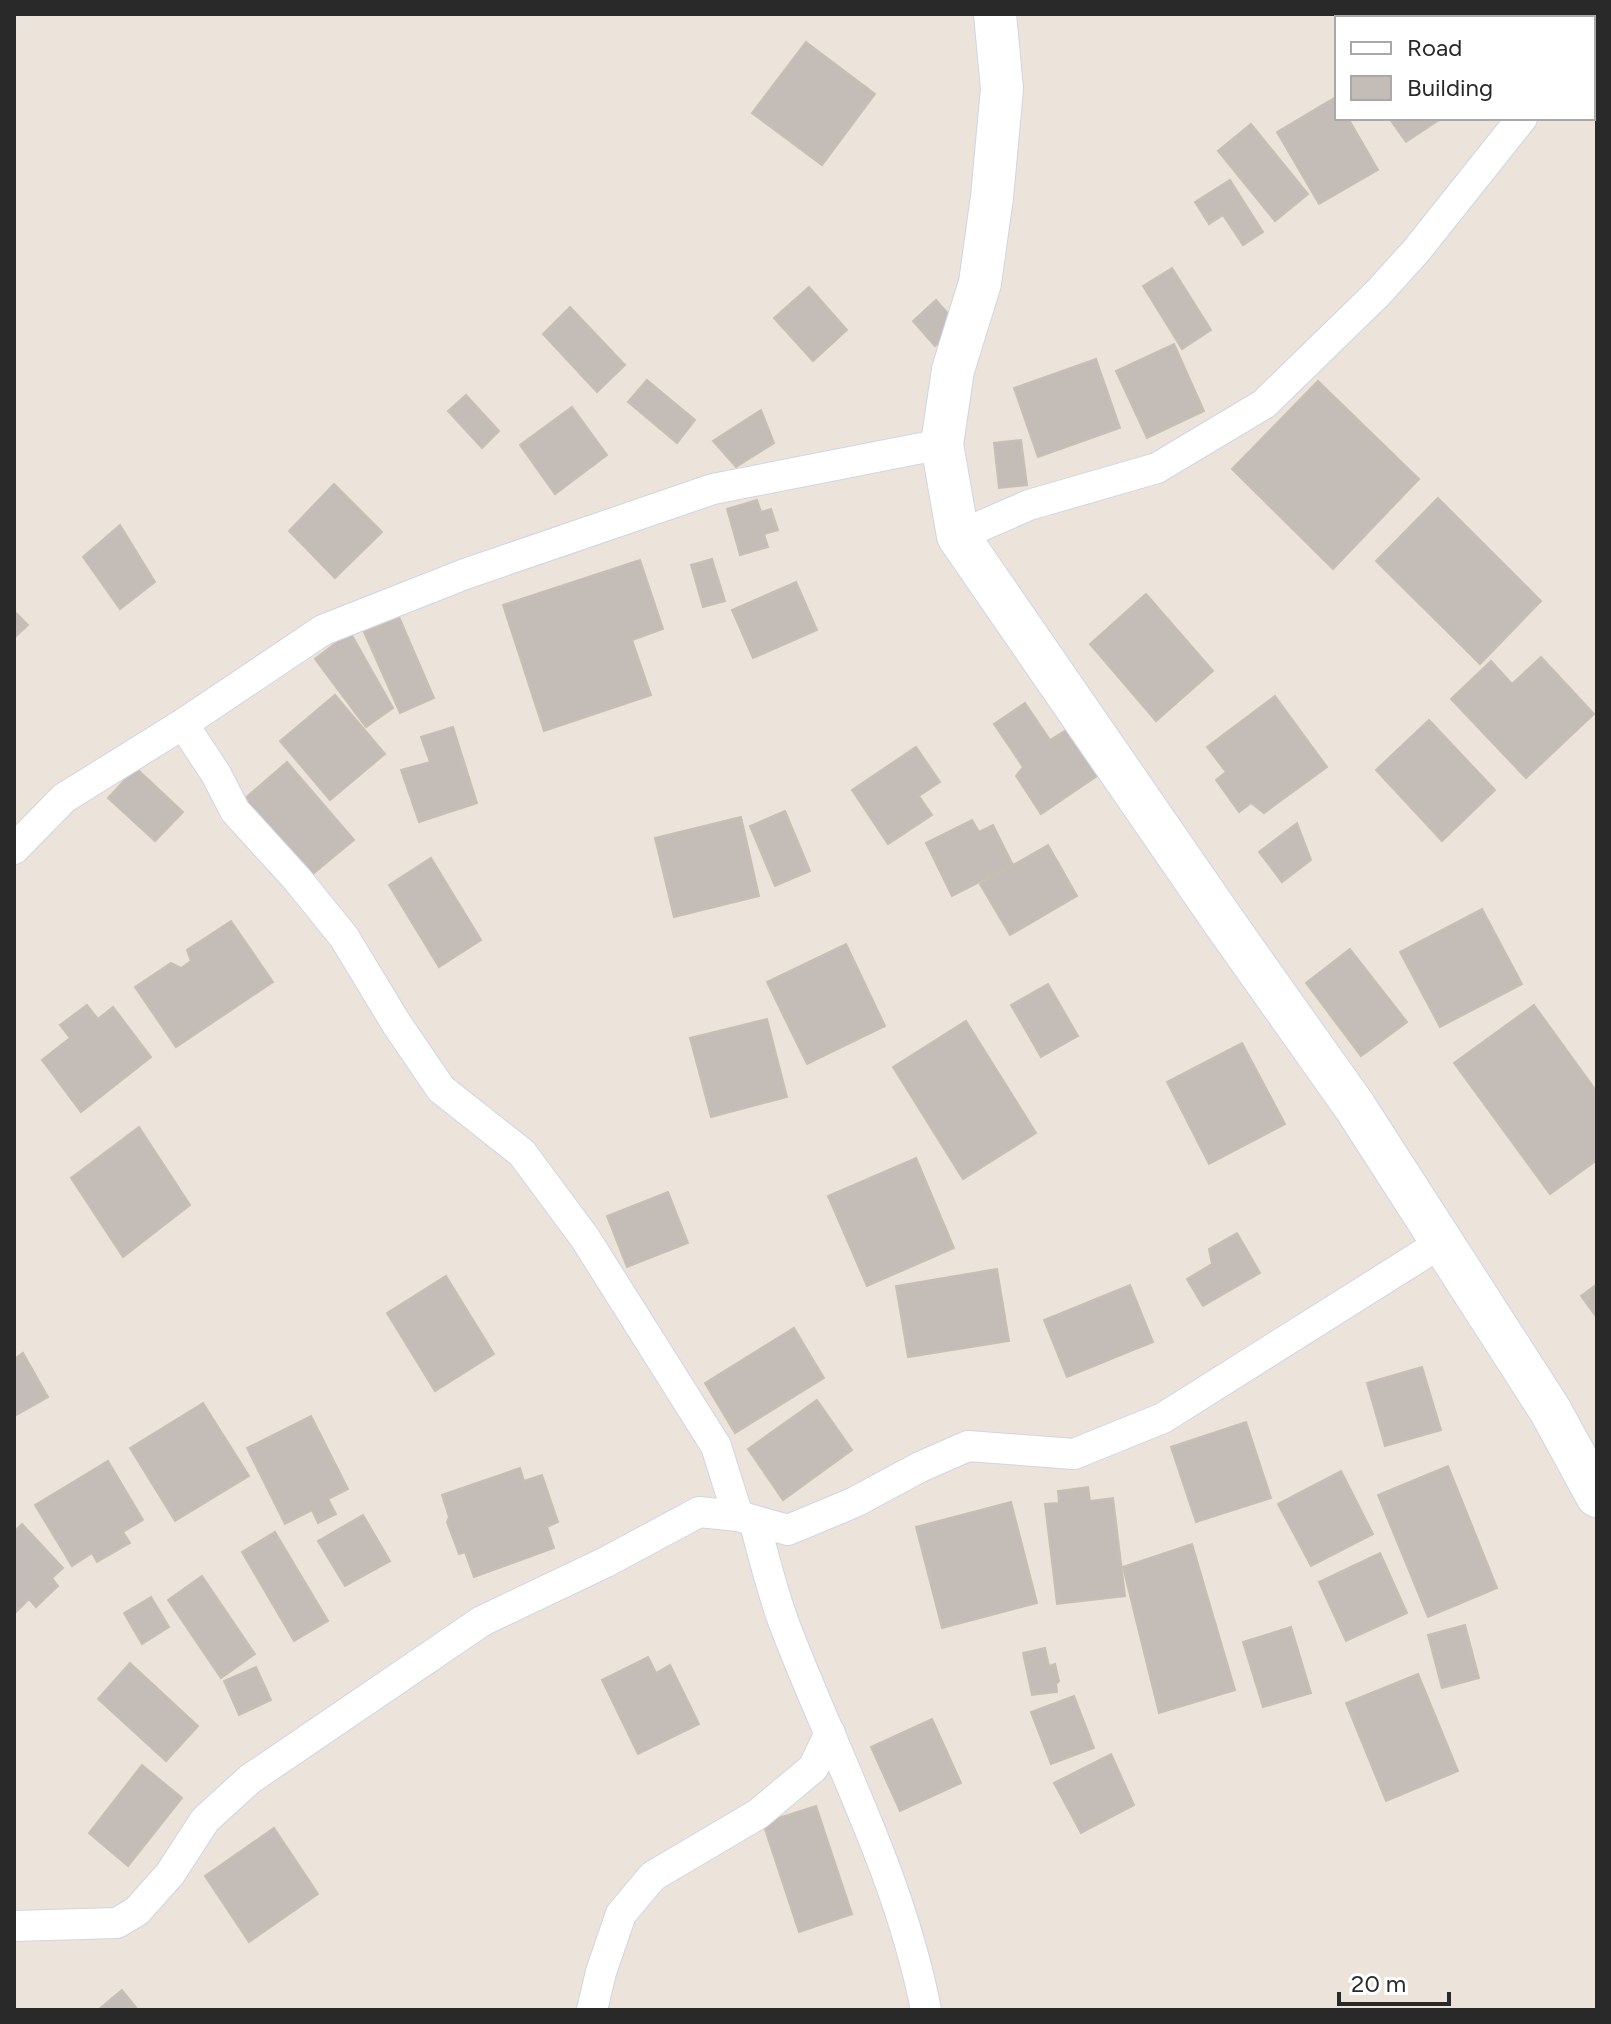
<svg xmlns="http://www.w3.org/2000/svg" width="1611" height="2024" font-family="Figtree,sans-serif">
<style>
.building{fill:#c4bdb7;stroke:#c7bfb4;stroke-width:2}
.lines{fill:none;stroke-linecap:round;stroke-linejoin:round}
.street-casing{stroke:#d0d5e3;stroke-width:32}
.secondary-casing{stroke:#d0d5e3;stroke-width:44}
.street{stroke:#fff;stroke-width:30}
.secondary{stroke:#fff;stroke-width:42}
</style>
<rect width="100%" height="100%" fill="#ece3da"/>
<g class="building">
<polygon points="1488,14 1551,14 1550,18 1487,18"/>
<polygon points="806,42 875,94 822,165 752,113"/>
<polygon points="1336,97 1337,118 1348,118 1378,170 1319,204 1277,132"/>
<polygon points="1389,118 1442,118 1406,142"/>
<polygon points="1251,124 1308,194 1275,221 1218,151"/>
<polygon points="1230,180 1263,232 1243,245 1223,215 1209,224 1195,202"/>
<polygon points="1172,268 1211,330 1182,349 1143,286"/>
<polygon points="809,287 847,330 813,361 774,318"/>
<polygon points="936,300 958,325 935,346 913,321"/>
<polygon points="570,307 625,365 597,392 543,334"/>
<polygon points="1174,344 1204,411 1147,438 1116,371"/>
<polygon points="1096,359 1120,428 1038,457 1014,388"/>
<polygon points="647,380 695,420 677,443 628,402"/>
<polygon points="1318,381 1419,479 1333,569 1232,469"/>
<polygon points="466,395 499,431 482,448 448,411"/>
<polygon points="572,407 607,455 555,494 520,445"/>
<polygon points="761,410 774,443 736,467 713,441"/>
<polygon points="1021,440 1027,485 999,488 994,443"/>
<polygon points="334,484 382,532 335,578 289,531"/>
<polygon points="1438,498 1541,601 1480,664 1376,561"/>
<polygon points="757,500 761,512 771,509 778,530 764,534 768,547 740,555 727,509"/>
<polygon points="120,525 155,582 120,609 83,557"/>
<polygon points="712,559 725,601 703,607 691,565"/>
<polygon points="640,560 663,629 632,640 651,695 544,731 503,605"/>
<polygon points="796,582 817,630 753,658 732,610"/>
<polygon points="1146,594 1213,671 1156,721 1090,644"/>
<polygon points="14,611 28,625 14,638"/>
<polygon points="399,617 434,698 400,713 364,632"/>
<polygon points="350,632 393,708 366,727 315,659"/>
<polygon points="1541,657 1594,714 1526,778 1451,699 1491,661 1512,684"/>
<polygon points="335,695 385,754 330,800 280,741"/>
<polygon points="1275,696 1327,767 1264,813 1251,803 1239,812 1216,780 1226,772 1207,747"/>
<polygon points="1025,703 1050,740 1066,730 1097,776 1041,814 1016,776 1023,767 994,724"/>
<polygon points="1429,720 1495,790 1442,841 1376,770"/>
<polygon points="453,727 477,803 419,822 401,770 430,762 421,737"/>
<polygon points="916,747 940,782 919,796 932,815 888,844 852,790"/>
<polygon points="287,762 354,840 309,877 243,800"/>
<polygon points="136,768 183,812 155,841 108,798"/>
<polygon points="785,811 810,871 775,886 750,826"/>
<polygon points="741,817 759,896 674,917 655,838"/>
<polygon points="972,820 979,832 993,825 1013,865 952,896 926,843"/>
<polygon points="1297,823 1311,860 1282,882 1259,852"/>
<polygon points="1048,845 1077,896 1010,935 980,884"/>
<polygon points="431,858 481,940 439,967 389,885"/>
<polygon points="1482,909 1522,984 1440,1027 1400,952"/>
<polygon points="231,921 273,982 176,1047 135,987 171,963 181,968 191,961 187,950"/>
<polygon points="846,944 885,1026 807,1064 767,982"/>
<polygon points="1350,949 1407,1022 1361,1056 1306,983"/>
<polygon points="1048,984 1078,1036 1041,1057 1011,1005"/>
<polygon points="87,1005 98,1019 113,1007 151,1057 81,1112 42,1060 70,1038 60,1025"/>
<polygon points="1534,1005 1597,1092 1597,1160 1550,1194 1454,1063"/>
<polygon points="767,1019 787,1097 711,1117 690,1038"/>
<polygon points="966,1021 1036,1133 963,1179 893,1067"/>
<polygon points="1242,1043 1285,1124 1209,1164 1167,1082"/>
<polygon points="139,1127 190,1205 123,1257 71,1178"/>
<polygon points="916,1158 954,1248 867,1286 828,1196"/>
<polygon points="668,1192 688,1243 627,1267 607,1216"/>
<polygon points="1237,1233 1260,1273 1203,1306 1187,1279 1212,1264 1209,1249"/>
<polygon points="997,1269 1009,1341 908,1357 896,1286"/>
<polygon points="446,1276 494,1354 435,1391 387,1313"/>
<polygon points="1597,1284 1597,1318 1581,1296"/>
<polygon points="1130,1285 1153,1342 1067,1377 1044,1320"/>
<polygon points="794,1328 824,1378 735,1433 705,1383"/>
<polygon points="23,1353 48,1397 16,1415 14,1411 14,1359"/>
<polygon points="1422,1367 1441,1430 1385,1446 1367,1383"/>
<polygon points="817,1400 852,1450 783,1500 748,1449"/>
<polygon points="203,1403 249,1476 175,1521 130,1448"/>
<polygon points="311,1416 348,1489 328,1499 336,1514 318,1523 312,1510 285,1524 247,1448"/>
<polygon points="1246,1422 1271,1498 1196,1522 1171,1447"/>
<polygon points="108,1461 143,1520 123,1532 130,1543 97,1562 92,1553 72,1566 35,1505"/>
<polygon points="1448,1466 1497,1588 1428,1617 1378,1495"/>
<polygon points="520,1468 524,1481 542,1475 558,1522 547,1527 554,1548 474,1577 465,1552 459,1554 447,1522 449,1517 442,1495"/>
<polygon points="1341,1471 1373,1534 1311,1566 1278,1504"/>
<polygon points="1088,1487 1090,1501 1113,1498 1125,1596 1057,1604 1045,1504 1059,1503 1058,1491"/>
<polygon points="1011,1502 1037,1603 942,1628 916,1527"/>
<polygon points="363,1515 390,1561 345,1586 318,1541"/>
<polygon points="22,1524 63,1568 52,1578 58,1586 36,1607 29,1599 14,1614 14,1532"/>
<polygon points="275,1532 328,1621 294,1641 242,1552"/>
<polygon points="1192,1544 1235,1690 1159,1713 1123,1567"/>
<polygon points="1380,1553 1407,1613 1346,1641 1319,1582"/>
<polygon points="202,1576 255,1654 221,1678 168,1600"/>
<polygon points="151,1597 169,1627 142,1644 124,1613"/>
<polygon points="1465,1625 1479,1678 1442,1688 1428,1635"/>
<polygon points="1291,1627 1311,1693 1263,1707 1243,1642"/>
<polygon points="1045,1648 1049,1666 1055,1664 1059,1681 1056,1684 1057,1692 1032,1695 1023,1653"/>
<polygon points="648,1657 656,1673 670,1665 699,1724 638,1754 602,1680"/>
<polygon points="130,1663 198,1726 166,1761 98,1699"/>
<polygon points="256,1667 271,1700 239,1715 224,1681"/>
<polygon points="1418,1674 1458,1771 1386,1801 1346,1703"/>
<polygon points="1074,1696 1094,1748 1051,1764 1031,1712"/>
<polygon points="932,1719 961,1783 900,1811 871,1747"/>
<polygon points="1111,1754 1134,1805 1081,1833 1054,1783"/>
<polygon points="142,1765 182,1798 128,1866 89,1833"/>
<polygon points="816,1806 852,1914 799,1932 763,1823"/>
<polygon points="274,1828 318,1894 249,1942 205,1876"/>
<polygon points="122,1990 138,2010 98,2010"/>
</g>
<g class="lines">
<g class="street-casing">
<g id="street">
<polyline points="1569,18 1570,14"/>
<polyline points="958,536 1029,505 1157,468 1264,404 1378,293 1416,251 1522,118"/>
<polyline points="183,724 216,774 235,811 297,879 344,937 396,1023 441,1089 522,1153 585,1238 716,1446 738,1516"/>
<polyline points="14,849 64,798 183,724 323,630 465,574 713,489 942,444"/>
<path d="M754,1521C764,1556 772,1592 785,1626C834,1754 900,1875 926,2010"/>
<polyline points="14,1926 117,1923 137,1911 170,1874 205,1820 250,1779 482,1621 606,1562 699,1512 738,1516 788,1530 855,1502 920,1467 968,1446 1074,1454 1163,1418 1444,1241"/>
<polyline points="592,2010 601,1972 621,1914 653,1876 758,1814 813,1768 830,1733"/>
</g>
</g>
<g class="secondary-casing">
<polyline id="secondary" points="995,14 1002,89 992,197 980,283 953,370 942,444 958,536 1224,922 1355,1107 1550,1410 1597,1496"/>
</g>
<use href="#street" class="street"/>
<use href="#secondary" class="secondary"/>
</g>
<rect width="1611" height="2024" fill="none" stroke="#292929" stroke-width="32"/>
<rect x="1335" y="16" width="260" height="104" fill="#ffffff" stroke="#a9a9a9" stroke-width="2"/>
<rect x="1351" y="42" width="40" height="12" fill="#ffffff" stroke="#a9a9a9" stroke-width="2"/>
<text x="1407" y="56" font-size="24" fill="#292929">Road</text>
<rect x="1351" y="76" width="40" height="24" fill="#c4bdb7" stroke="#a9a9a9" stroke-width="2"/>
<text x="1407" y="96" font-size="24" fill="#292929">Building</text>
<path d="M1339 1992v12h110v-12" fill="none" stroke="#292929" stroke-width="4"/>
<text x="1351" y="1992" font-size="24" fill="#292929" stroke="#ffffff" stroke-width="6" paint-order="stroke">20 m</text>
</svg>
